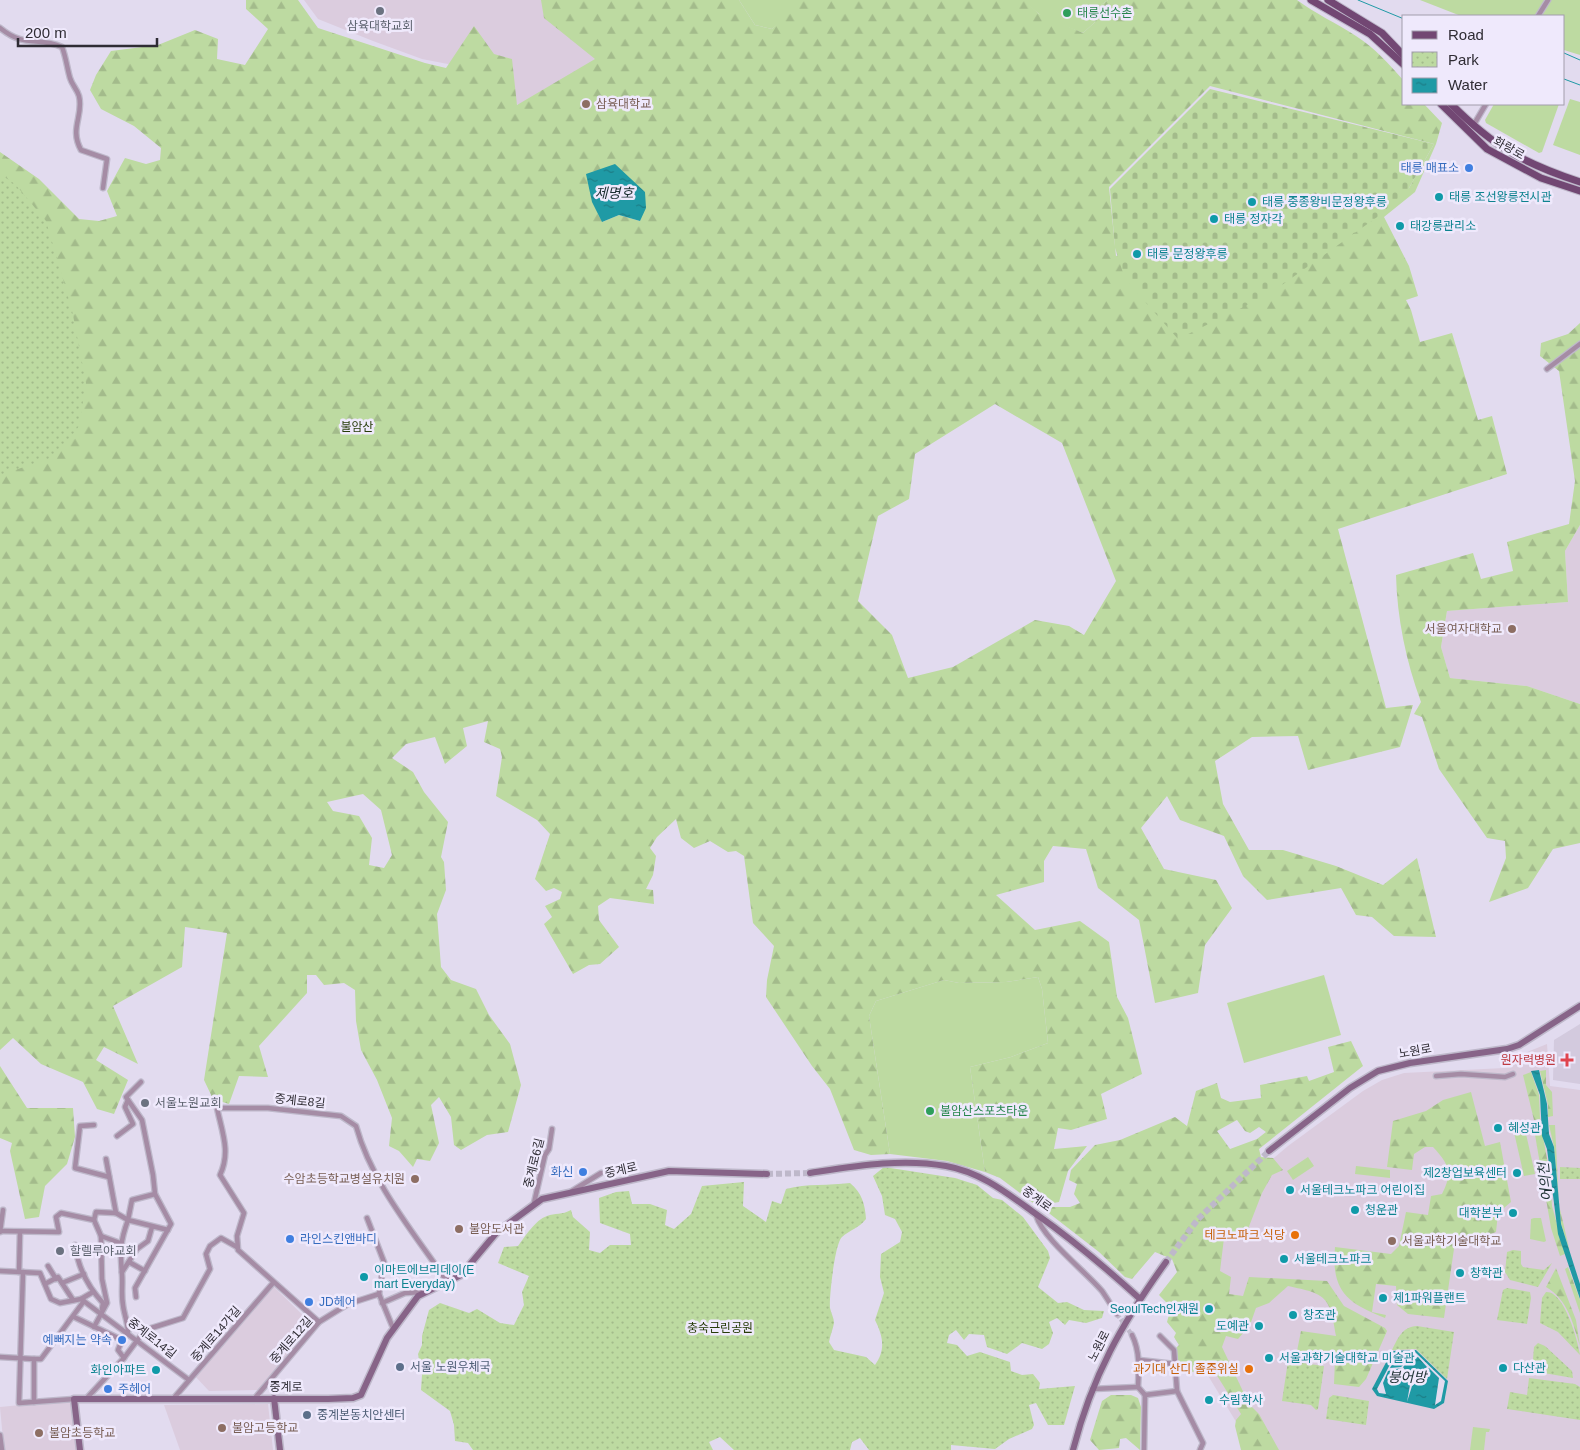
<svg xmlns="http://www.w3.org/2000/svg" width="1580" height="1450" font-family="Helvetica,'Noto Sans KR',sans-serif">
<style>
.education{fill:#dbccde}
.medical{fill:#d3cade}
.green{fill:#bddaa1}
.forest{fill:url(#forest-firs);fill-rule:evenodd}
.cemetery{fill:url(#cemetery-stones)}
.park{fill:url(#park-dots)}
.water{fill:url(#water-ripples)}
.pier{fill:#e2dbef;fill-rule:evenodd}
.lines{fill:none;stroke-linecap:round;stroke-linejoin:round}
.stream{stroke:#1f9aa5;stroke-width:1}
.street-tunnel{stroke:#beb8ca;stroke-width:4.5;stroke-dasharray:4.5 2;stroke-linecap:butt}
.secondary-tunnel{stroke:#beb8ca;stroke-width:6;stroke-dasharray:6 3;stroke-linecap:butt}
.street-casing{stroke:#beb8ca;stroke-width:7}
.secondary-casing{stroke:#beb8ca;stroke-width:9}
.primary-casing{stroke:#beb8ca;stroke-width:9}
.street{stroke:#a58ca5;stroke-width:4.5}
.secondary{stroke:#876488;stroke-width:6}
.primary{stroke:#724773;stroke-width:7}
.worship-dot{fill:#6b7280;stroke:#efe9fc;stroke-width:2}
.leisure-dot{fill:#2e9e5b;stroke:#efe9fc;stroke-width:2}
.education-dot{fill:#8d6e63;stroke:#efe9fc;stroke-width:2}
.shop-dot{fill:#3f7fe0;stroke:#efe9fc;stroke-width:2}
.culture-dot{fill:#0f9aa8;stroke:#efe9fc;stroke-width:2}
.health-dot{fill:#e0444e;stroke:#efe9fc;stroke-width:2}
.food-dot{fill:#e8710a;stroke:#efe9fc;stroke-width:2}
.service-dot{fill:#5c6f8a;stroke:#efe9fc;stroke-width:2}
.labels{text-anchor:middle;stroke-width:5;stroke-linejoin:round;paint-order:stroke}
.leisure-label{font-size:12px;fill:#27864d;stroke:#efe9fc;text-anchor:start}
.worship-label{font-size:12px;fill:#5b616d;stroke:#efe9fc;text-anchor:start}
.education-label{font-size:12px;fill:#785e54;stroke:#efe9fc;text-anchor:start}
.street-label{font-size:12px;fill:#2f2c34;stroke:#efe9fc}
.shop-label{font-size:12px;fill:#366cbe;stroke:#efe9fc;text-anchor:end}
.culture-label{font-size:12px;fill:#0d838f;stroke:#efe9fc;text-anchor:start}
.park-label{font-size:12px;fill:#273c09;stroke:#efe9fc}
.health-label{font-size:12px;fill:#be3a42;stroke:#efe9fc;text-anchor:end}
.food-label{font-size:12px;fill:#c56008;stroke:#efe9fc;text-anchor:end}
.service-label{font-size:12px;fill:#4e5e75;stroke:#efe9fc;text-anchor:start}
.water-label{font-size:14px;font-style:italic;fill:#1c3032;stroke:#efe9fc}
</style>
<defs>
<pattern id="forest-firs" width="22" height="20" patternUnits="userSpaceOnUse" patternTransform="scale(1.25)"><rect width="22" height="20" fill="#bddaa1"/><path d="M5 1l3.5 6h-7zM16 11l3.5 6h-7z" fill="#a3bb8b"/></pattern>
<pattern id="cemetery-stones" width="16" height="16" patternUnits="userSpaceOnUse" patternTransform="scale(1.25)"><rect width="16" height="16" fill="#bddaa1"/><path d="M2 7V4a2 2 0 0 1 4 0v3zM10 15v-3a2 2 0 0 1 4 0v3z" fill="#a3bb8b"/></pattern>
<pattern id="park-dots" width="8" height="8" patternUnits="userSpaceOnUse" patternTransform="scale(1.25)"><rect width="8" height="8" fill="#bddaa1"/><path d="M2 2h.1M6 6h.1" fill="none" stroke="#a3bb8b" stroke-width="1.8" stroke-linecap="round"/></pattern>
<pattern id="water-ripples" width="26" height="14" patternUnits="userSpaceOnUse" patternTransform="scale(1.25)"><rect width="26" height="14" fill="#1f9aa5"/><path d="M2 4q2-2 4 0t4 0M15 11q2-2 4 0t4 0" fill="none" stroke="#1c7e87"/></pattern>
</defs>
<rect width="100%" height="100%" fill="#e2dbef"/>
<g class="education">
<polygon points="304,0 574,0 678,134 591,233 500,74 422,59 373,41 318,19"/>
<polygon points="1580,525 1580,704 1527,686 1450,678 1441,647 1447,611 1568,602 1565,551"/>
<polygon points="1547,1044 1550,1086 1580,1090 1580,1450 1244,1450 1238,1425 1187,1341 1191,1283 1254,1175 1288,1146 1363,1091 1382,1080 1404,1073 1504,1068 1512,1066 1520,1055"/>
<polygon points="273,1286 313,1325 258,1390 209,1391 194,1375"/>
<polygon points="72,1400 78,1450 4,1450 0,1407"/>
<polygon points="268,1404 273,1450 180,1450 164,1405"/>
</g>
<polygon class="medical" points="1580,1024 1580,1084 1553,1080 1554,1040"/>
<g class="green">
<polygon points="739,0 805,0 772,29 755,25"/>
<polygon points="1022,0 1108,0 1097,8 1095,22 1083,33 1044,18"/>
<polygon points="1420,0 1580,0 1580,55 1564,50 1564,16 1461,16"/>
<polygon points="1570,99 1580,102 1580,155 1553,145"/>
<polygon points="1494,104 1559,104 1542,152 1539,153 1486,123 1485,120"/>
<polygon points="1324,975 1341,1035 1244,1063 1227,1003"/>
<polygon points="1038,977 1042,989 1048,1043 1011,1057 970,1067 985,1172 947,1161 890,1154 869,1016 876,1001 944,980 959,983 1006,982"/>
<polygon points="1524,1125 1535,1174 1524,1176 1513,1128"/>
<polygon points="1308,1157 1314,1166 1293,1180 1287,1171"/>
<polygon points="1356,1166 1390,1170 1390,1178 1355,1174"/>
<polygon points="1534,1218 1541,1218 1546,1241 1544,1242 1530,1239 1531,1219"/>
<polygon points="1473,1427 1490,1429 1489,1432 1486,1432 1484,1450 1470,1450"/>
</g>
<g class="forest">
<path d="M246,0H298L318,28L425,63L446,68L474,26L494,54L512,59L517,105L595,59L544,18L541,0H739L755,25L772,29L799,0H1024L1039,14L1083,33L1095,22L1097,8L1108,0H1297C1316,14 1336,23 1356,36C1375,48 1389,64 1404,81V104H1424L1442,123L1436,144L1415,192L1384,217L1409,266L1418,296L1406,300L1411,310L1420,342L1452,333L1478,420L1492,416L1507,474L1338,529L1386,708L1413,705L1400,747L1308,770L1298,736L1252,737L1215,761L1223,804L1249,850H1283L1336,866L1383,885L1417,858L1436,937L1394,936L1372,917L1356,915L1341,888L1267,900L1243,876L1224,836L1180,820L1167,796L1141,828L1164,869L1216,880L1232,908L1205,945L1198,993L1155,1003L1139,920L1098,888L1086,849L1053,846L1044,861V882L996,895L1035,930L1080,921L1109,942L1117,997L1128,1018L1142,1074L1101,1094L1107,1119L1071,1130L1058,1128L1054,1149L1087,1146L1068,1171L1059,1202L1037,1206L1000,1178L985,1172L970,1067L1011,1057L1048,1043L1042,989L1038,977L1006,982L959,983L944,980L876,1001L869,1016L890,1154L871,1155L854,1150L830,1089L812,1066L766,997L767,980L774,946L753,923L744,856L736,851L728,852L710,841L694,848L681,838L676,819L657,837L650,848L656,856L653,875L646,889L653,890L654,904L610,898L598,906L599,920L619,947L600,964L589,965L573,974L544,924L552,917L545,906L560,899L562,892L554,888L546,891L535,879L550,834L537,820L496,796L502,757L500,749L484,742L488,721L463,728L467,746L445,764L435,737L406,744L392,758L413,772L424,792L448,822L441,857L444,862L446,890L437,914L441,967L451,980L476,989L489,1015L510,1044L521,1085L508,1132L487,1135L461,1150L454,1145L451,1117L439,1097L431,1105L439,1143L430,1161L417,1159L413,1167L399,1151L389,1146L392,1118L377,1080L361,1050L356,1021L355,990L344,983L324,985L316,975H307V993L259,1046L268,1077L239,1076L229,1104L213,1099L204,1080L227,933L185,927L182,967L113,1006L138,1064L104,1047L96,1060L128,1080L114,1114L97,1109L83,1082L41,1064L13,1038L0,1050V152L39,179L79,219L99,221L117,216L107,191L125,158L146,164L160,160L161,148L134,126L101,109L90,90L96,75L111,51L158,45L195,30L218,39L217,59L245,65L268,29L246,9ZM1210,86L1434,144L1409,188L1116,256L1109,187ZM645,192L640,221L619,215L602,222ZM995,404L1062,443L1116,581L1084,635L1069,626L1035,620L953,667L908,678L892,635L858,601L878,516L909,499L915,454ZM363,794L381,810L392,855L384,868L369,865L372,838L359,816L333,811L327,802Z"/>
<path d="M1580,323V525L1565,551L1568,602L1447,611L1441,647L1450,678L1527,686L1580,704V843L1553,849L1528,888L1489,902L1506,858L1505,841L1487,838L1439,769L1422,717L1414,714L1421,702C1406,661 1397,618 1396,575L1473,553L1481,579L1513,571L1507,542L1569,524L1575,481L1559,371L1540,356L1541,343L1568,334Z"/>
<path d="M1351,1041L1363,1066L1259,1149L1261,1157L1273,1158L1283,1170L1272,1175L1262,1193L1248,1229L1235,1237L1224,1238L1220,1271L1231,1277L1229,1294L1243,1296L1249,1277L1327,1281L1344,1306L1385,1328L1387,1331L1366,1379L1359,1387L1334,1384L1335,1359L1297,1351L1301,1331L1336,1336C1330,1296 1326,1294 1288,1286L1269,1303L1256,1308L1250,1325L1238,1339L1226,1336L1222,1347L1249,1404L1259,1414L1279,1450H1241L1235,1426L1236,1420L1241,1414L1211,1366L1192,1372L1178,1369L1176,1348L1179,1345L1174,1337L1176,1333L1167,1322L1171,1307L1159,1295L1177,1272L1172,1259L1155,1252L1132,1279L1125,1277L1099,1252L1041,1207H1070L1080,1203L1074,1194L1077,1184L1069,1180L1071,1170L1095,1145L1120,1140L1175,1117L1187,1126L1196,1091L1217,1083L1221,1098L1230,1102L1261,1098L1260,1085L1307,1076L1309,1081L1334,1072L1328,1047ZM1237,1120L1245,1131L1250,1133L1259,1127L1266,1132L1257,1139L1230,1149L1217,1131Z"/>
<polygon points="0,1066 27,1108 73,1108 75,1137 67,1164 45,1186 39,1217 25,1219 10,1151 12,1143 0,1138"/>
<polygon points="1546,1070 1546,1085 1552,1092 1553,1116 1548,1117 1548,1105 1540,1071"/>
<polygon points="1531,1072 1539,1095 1540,1119 1534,1120 1523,1075"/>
<path d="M1471,1092L1485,1146L1500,1142L1511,1202L1498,1213L1496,1232L1472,1241L1455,1242L1444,1318L1408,1314L1397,1305L1396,1286L1376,1284L1372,1312L1386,1315L1385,1318C1347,1303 1331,1291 1335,1247L1391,1254L1399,1246L1406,1212L1428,1215L1431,1196L1442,1194C1453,1173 1449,1164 1433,1147H1425L1414,1154L1412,1170L1387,1167L1393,1121L1426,1111L1443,1100Z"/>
<polygon points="1549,1125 1555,1125 1559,1205 1570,1252 1561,1224 1554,1147"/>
<polygon points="1541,1126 1550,1175 1552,1206 1565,1254 1560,1256 1551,1228 1534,1129"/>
<polygon points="1568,1267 1580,1300 1580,1313 1565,1269"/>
<path d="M1556,1268L1576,1320L1580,1346C1573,1323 1568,1300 1546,1287Z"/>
<polygon points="1111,1395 1131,1395 1138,1398 1141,1407 1140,1450 1126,1438 1120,1439 1119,1448 1099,1450 1090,1440 1102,1401"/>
</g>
<polygon class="cemetery" points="1210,89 1434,144 1409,188 1380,215 1268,295 1178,339 1125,279 1115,248 1110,189"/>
<g class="park">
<polygon points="0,174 15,184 46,221 72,310 86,383 79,426 57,456 0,475"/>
<path d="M884,1167L955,1178L977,1185L993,1198L1002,1200L1023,1217L1048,1251L1050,1258L1038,1287L1058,1303L1067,1302L1084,1310L1104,1311L1102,1318L1086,1323L1069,1320L1065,1325L1057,1318L1049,1322L1053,1333L1049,1344L1042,1349L1022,1343L1007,1354L987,1347L984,1335L969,1334L964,1340L956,1330L949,1335L947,1343L957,1345L967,1356L980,1352L1010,1362L1011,1371L1022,1375L1033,1374L1040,1383L1039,1389L1075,1386L1064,1425H1048L1036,1403L1029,1405L1034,1425L1032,1429L1009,1439L995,1449L951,1445V1450H869L860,1438L852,1442L850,1450H734L720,1437L709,1442L713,1450H473L468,1443L455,1441L454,1425L450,1411L421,1390L422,1375L418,1354L422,1345V1336L429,1310L440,1303L469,1313L477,1309L500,1323L514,1325L524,1305L522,1292L529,1276L498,1263L504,1247L518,1246C525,1237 535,1220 547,1216C555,1213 562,1215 571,1210L573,1217L590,1232L589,1250L600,1253L610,1245H631L630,1234L600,1223L599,1198L616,1192L629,1191L632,1204H650L667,1210L665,1225L674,1229L691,1214L702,1186L744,1182L743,1206L766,1222L772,1201L781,1204L786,1189C807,1183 829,1186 850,1183C862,1193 865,1204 866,1219C859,1228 850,1230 842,1237C835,1243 829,1297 830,1308C831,1313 834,1318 834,1323C833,1329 830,1336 829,1342L834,1350L866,1357L875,1365C886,1350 883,1336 875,1320L884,1293L880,1277L881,1254L900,1242L902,1232L895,1219L885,1215L882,1196L873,1176Z"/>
<polygon points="1560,1167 1580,1168 1580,1179 1560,1179"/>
<polygon points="1513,1250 1521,1251 1521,1264 1523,1267 1544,1270 1552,1263 1538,1287 1510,1280 1505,1272 1507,1252"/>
<polygon points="1507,1288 1530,1292 1531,1298 1527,1324 1497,1320 1503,1290"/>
<path d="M1546,1292C1564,1290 1578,1341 1580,1355L1558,1332L1540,1323L1542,1298Z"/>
<path d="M1417,1326L1454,1332L1447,1379L1416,1349L1392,1350C1398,1338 1402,1327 1417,1326Z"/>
<polygon points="1538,1343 1545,1346 1572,1371 1573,1378 1532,1371 1534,1347"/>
<polygon points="1288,1361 1324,1366 1318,1409 1316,1410 1311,1405 1282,1401"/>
<polygon points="1529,1378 1575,1384 1580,1387 1580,1420 1507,1409 1510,1392 1527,1395"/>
<polygon points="1333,1395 1369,1401 1366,1425 1326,1419 1329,1398"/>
</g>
<g class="water">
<polygon points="615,164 645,192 646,208 640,221 619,215 602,222 592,202 586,174"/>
<polygon points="1539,1070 1547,1104 1549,1134 1554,1147 1561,1224 1580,1284 1580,1299 1558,1234 1547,1149 1542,1136 1540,1095 1531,1071"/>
<polygon points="1416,1350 1448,1381 1444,1403 1434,1409 1377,1396 1372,1389 1392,1351"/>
</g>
<path class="pier" d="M1415,1352L1445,1381L1441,1401L1435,1405L1439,1378L1429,1368L1416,1377V1383L1412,1386L1407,1402L1410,1385L1406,1380L1407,1376L1401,1368L1388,1371L1383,1383L1386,1394L1379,1393L1377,1389L1395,1355ZM1406,1355L1408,1360L1401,1367L1390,1368L1396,1356ZM1418,1357L1427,1367L1414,1376H1409L1403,1367L1410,1360Z"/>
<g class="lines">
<g class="stream">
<polyline points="1358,0 1404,19"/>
<polyline points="1564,53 1580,60"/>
<polyline points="1564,79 1580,85"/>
</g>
<polyline class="street-tunnel" points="1117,1314 1132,1335"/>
<g class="secondary-tunnel">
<polyline points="767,1174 810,1173"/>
<polyline points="1166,1262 1198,1219 1269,1151"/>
</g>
<g class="street-casing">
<g id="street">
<polyline points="1538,16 1548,0"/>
<path d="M0,28C26,49 37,36 62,47C66,57 67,68 70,78C72,85 77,89 79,96C84,116 69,128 81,150L107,159L103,188"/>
<polyline points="1473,126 1486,104"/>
<polyline points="1547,369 1580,344"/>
<polyline points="1436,1076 1461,1074 1505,1077 1513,1074"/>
<polyline points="128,1100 142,1120 153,1175 155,1194 171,1224 135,1288 136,1297"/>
<polyline points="94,1125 80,1126 75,1168 109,1177"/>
<polyline points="117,1136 133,1124 125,1107 128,1100 126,1097 141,1082"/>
<polyline points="106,1159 116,1213"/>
<polyline points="572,1191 601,1173"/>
<polyline points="155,1194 132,1200 128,1220 168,1230"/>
<polyline points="534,1203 545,1155 549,1149 552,1129"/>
<path d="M1036,1215C1043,1239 1085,1271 1102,1291C1107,1298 1112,1307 1117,1314"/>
<polyline points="367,1218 384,1262 379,1294 393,1328"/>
<path d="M94,1220L96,1212L116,1213L128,1220C120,1242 120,1250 122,1274C123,1284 121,1294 123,1305C124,1314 128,1323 128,1332"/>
<polyline points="0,1231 59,1232 56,1217 61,1213 94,1220 101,1236 102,1279 107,1303 94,1327"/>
<polyline points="0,1232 3,1210"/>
<polyline points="101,1236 120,1243"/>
<path d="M75,1245C78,1267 88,1287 103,1303L102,1309"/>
<polyline points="129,1262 145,1271"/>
<polyline points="48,1266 56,1279"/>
<polyline points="0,1271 40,1273 51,1299 60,1303 81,1299 189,1380"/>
<polyline points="19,1272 20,1232"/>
<polyline points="23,1272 19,1403 74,1399"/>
<polyline points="122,1272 137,1249 148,1241 152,1227"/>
<polyline points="62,1283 84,1274"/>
<polyline points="45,1284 58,1277 73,1300"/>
<polyline points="81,1299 93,1292"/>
<polyline points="382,1303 405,1293 424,1292"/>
<polyline points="74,1317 122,1340 118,1350 124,1358"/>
<path d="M319,1322L238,1250L237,1236L244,1213L220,1175C231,1152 222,1132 217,1108H268L341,1116L356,1126C372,1184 415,1234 448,1283"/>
<path d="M1132,1335C1140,1351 1139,1369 1138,1387L1145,1395"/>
<polyline points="1160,1336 1174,1350 1177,1391 1203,1443 1200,1450"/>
<polyline points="0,1357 34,1359"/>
<polyline points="1139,1360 1174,1364"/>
<polyline points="1092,1389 1138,1387"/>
<polyline points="1145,1395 1177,1391"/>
<polyline points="255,1398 319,1322 348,1304 379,1294"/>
<polyline points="86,1399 124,1358 145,1330 183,1318 210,1269 206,1254 210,1246 221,1238 237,1247"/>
<polyline points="173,1399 273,1283"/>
<polyline points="34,1402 34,1359 41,1359 84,1301"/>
<polyline points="0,1435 2,1450"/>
<polyline points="1144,1450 1145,1395"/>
</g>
</g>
<g class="secondary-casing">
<g id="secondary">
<polyline points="1269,1151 1350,1088 1378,1071 1410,1063 1507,1049 1519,1045 1580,1006"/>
<path d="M810,1173C856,1166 901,1158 946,1166C981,1172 1008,1194 1036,1214C1073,1240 1106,1268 1139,1298"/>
<polyline points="274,1398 280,1450"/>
<polyline points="80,1450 74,1399 328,1399 353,1398 361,1395 387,1338 418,1296 461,1275 497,1232 542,1199 669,1171 767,1174"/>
<path d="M1073,1450C1092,1376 1122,1323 1166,1262"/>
</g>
</g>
<g class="primary-casing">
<g id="primary">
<polyline points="1311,0 1370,34 1404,65"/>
<polyline points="1328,0 1382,33 1404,56"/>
<polyline points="1441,104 1487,149 1541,178 1580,191"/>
<path d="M1451,104C1494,147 1523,163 1580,182"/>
</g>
</g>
<use href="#street" class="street"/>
<use href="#secondary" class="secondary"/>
<use href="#primary" class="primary"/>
</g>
<g class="worship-dot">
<circle cx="380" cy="11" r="5"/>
<circle cx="145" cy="1103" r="5"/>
<circle cx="60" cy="1251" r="5"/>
</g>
<g class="leisure-dot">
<circle cx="1067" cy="13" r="5"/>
<circle cx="930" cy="1111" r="5"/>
</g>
<g class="education-dot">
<circle cx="586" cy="104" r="5"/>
<circle cx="1512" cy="629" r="5"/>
<circle cx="415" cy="1179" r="5"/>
<circle cx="459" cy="1229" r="5"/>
<circle cx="1392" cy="1241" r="5"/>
<circle cx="222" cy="1428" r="5"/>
<circle cx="39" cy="1433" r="5"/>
</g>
<g class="shop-dot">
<circle cx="1469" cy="168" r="5"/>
<circle cx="583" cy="1172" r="5"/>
<circle cx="290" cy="1239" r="5"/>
<circle cx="309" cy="1302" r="5"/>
<circle cx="122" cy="1340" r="5"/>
<circle cx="108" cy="1389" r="5"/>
</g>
<g class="culture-dot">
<circle cx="1439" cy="197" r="5"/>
<circle cx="1252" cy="202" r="5"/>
<circle cx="1214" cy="219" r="5"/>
<circle cx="1400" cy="226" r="5"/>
<circle cx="1137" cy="254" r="5"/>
<circle cx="1498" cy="1128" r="5"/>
<circle cx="1517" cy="1173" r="5"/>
<circle cx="1290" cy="1190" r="5"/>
<circle cx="1355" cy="1210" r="5"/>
<circle cx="1513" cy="1213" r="5"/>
<circle cx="1284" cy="1259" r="5"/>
<circle cx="1460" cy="1273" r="5"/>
<circle cx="364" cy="1277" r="5"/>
<circle cx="1383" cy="1298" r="5"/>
<circle cx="1209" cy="1309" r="5"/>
<circle cx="1293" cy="1315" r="5"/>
<circle cx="1259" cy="1326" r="5"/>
<circle cx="1269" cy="1358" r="5"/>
<circle cx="1503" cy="1368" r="5"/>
<circle cx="156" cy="1370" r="5"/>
<circle cx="1209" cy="1400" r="5"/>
</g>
<path class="health-dot" d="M1564.5 1052.5h5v5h5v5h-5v5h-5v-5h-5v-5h5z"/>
<g class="food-dot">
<circle cx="1295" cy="1235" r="5"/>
<circle cx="1249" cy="1369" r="5"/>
</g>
<g class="service-dot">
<circle cx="400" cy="1367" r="5"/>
<circle cx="307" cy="1415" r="5"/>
</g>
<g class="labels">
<g class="leisure-label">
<text x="1077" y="17">태릉선수촌</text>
<text x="940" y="1115">불암산스포츠타운</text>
</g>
<g class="worship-label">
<text x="380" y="30" text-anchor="middle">삼육대학교회</text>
<text x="155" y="1107">서울노원교회</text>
<text x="70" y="1255">할렐루야교회</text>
</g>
<g class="education-label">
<text x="596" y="108">삼육대학교</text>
<text x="1502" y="633" text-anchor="end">서울여자대학교</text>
<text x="405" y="1183" text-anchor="end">수암초등학교병설유치원</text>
<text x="469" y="1233">불암도서관</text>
<text x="1402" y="1245">서울과학기술대학교</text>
<text x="232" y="1432">불암고등학교</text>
<text x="49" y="1437">불암초등학교</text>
</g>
<g class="street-label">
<text transform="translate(1509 148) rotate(29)" y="4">화랑로</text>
<text transform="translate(1415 1051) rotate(-10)" y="4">노원로</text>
<text transform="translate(300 1101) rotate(6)" y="4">중계로8길</text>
<text transform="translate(534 1163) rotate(-76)" y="4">중계로6길</text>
<text transform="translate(621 1170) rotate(-13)" y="4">중계로</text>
<text transform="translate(1037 1199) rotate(36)" y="4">중계로</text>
<text transform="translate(216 1334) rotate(-49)" y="4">중계로14가길</text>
<text transform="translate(152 1338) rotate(38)" y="4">중계로14길</text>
<text transform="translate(291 1340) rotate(-49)" y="4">중계로12길</text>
<text transform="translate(1099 1346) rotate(-63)" y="4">노원로</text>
<text x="286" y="1391">중계로</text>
</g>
<g class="shop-label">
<text x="1459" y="172">태릉 매표소</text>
<text x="573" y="1176">화신</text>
<text x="300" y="1243" text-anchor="start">라인스킨앤바디</text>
<text x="319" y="1306" text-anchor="start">JD헤어</text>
<text x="112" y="1344">예뻐지는 약속</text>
<text x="118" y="1393" text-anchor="start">주헤어</text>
</g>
<g class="culture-label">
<text x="1449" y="201">태릉 조선왕릉전시관</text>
<text x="1262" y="206">태릉 중종왕비문정왕후릉</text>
<text x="1224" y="223">태릉 정자각</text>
<text x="1410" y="230">태강릉관리소</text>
<text x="1147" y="258">태릉 문정왕후릉</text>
<text x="1508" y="1132">혜성관</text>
<text x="1507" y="1177" text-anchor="end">제2창업보육센터</text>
<text x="1300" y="1194">서울테크노파크 어린이집</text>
<text x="1365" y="1214">청운관</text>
<text x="1503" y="1217" text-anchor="end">대학본부</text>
<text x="1294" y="1263">서울테크노파크</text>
<text x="374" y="1274">이마트에브리데이(E<tspan x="374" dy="14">mart Everyday)</tspan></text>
<text x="1470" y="1277">창학관</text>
<text x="1393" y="1302">제1파워플랜트</text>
<text x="1199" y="1313" text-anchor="end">SeoulTech인재원</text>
<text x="1303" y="1319">창조관</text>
<text x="1249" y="1330" text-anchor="end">도예관</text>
<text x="1279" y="1362">서울과학기술대학교 미술관</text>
<text x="1513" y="1372">다산관</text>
<text x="146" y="1374" text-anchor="end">화인아파트</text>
<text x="1219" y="1404">수림학사</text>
</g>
<g class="park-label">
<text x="357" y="431">불암산</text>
<text x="720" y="1332">충숙근린공원</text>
</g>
<g class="health-label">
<text x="1556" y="1064">원자력병원</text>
</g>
<g class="food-label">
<text x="1285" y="1239">테크노파크 식당</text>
<text x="1239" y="1373">과기대 산디 졸준위실</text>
</g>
<g class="service-label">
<text x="410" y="1371">서울 노원우체국</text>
<text x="317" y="1419">중계본동치안센터</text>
</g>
<g class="water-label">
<text x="614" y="198">제명호</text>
<text transform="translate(1545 1182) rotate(-96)" y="5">어의천</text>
<text x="1407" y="1382">붕어방</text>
</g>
</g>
<rect x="1402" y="15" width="162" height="90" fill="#efe9fc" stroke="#a29dac"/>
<rect x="1412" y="31" width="25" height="8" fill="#724773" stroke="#a29dac"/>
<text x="1448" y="40" font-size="15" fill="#2f2c34">Road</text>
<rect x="1412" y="52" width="25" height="15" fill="url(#park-dots)" stroke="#a29dac"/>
<text x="1448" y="65" font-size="15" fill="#2f2c34">Park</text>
<rect x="1412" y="78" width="25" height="15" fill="url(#water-ripples)" stroke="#a29dac"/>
<text x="1448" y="90" font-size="15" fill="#2f2c34">Water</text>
<path d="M18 38v8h139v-8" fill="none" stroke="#2f2c34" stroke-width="2.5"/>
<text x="25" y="38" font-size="15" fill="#2f2c34" stroke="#efe9fc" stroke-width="4" paint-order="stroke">200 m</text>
</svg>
